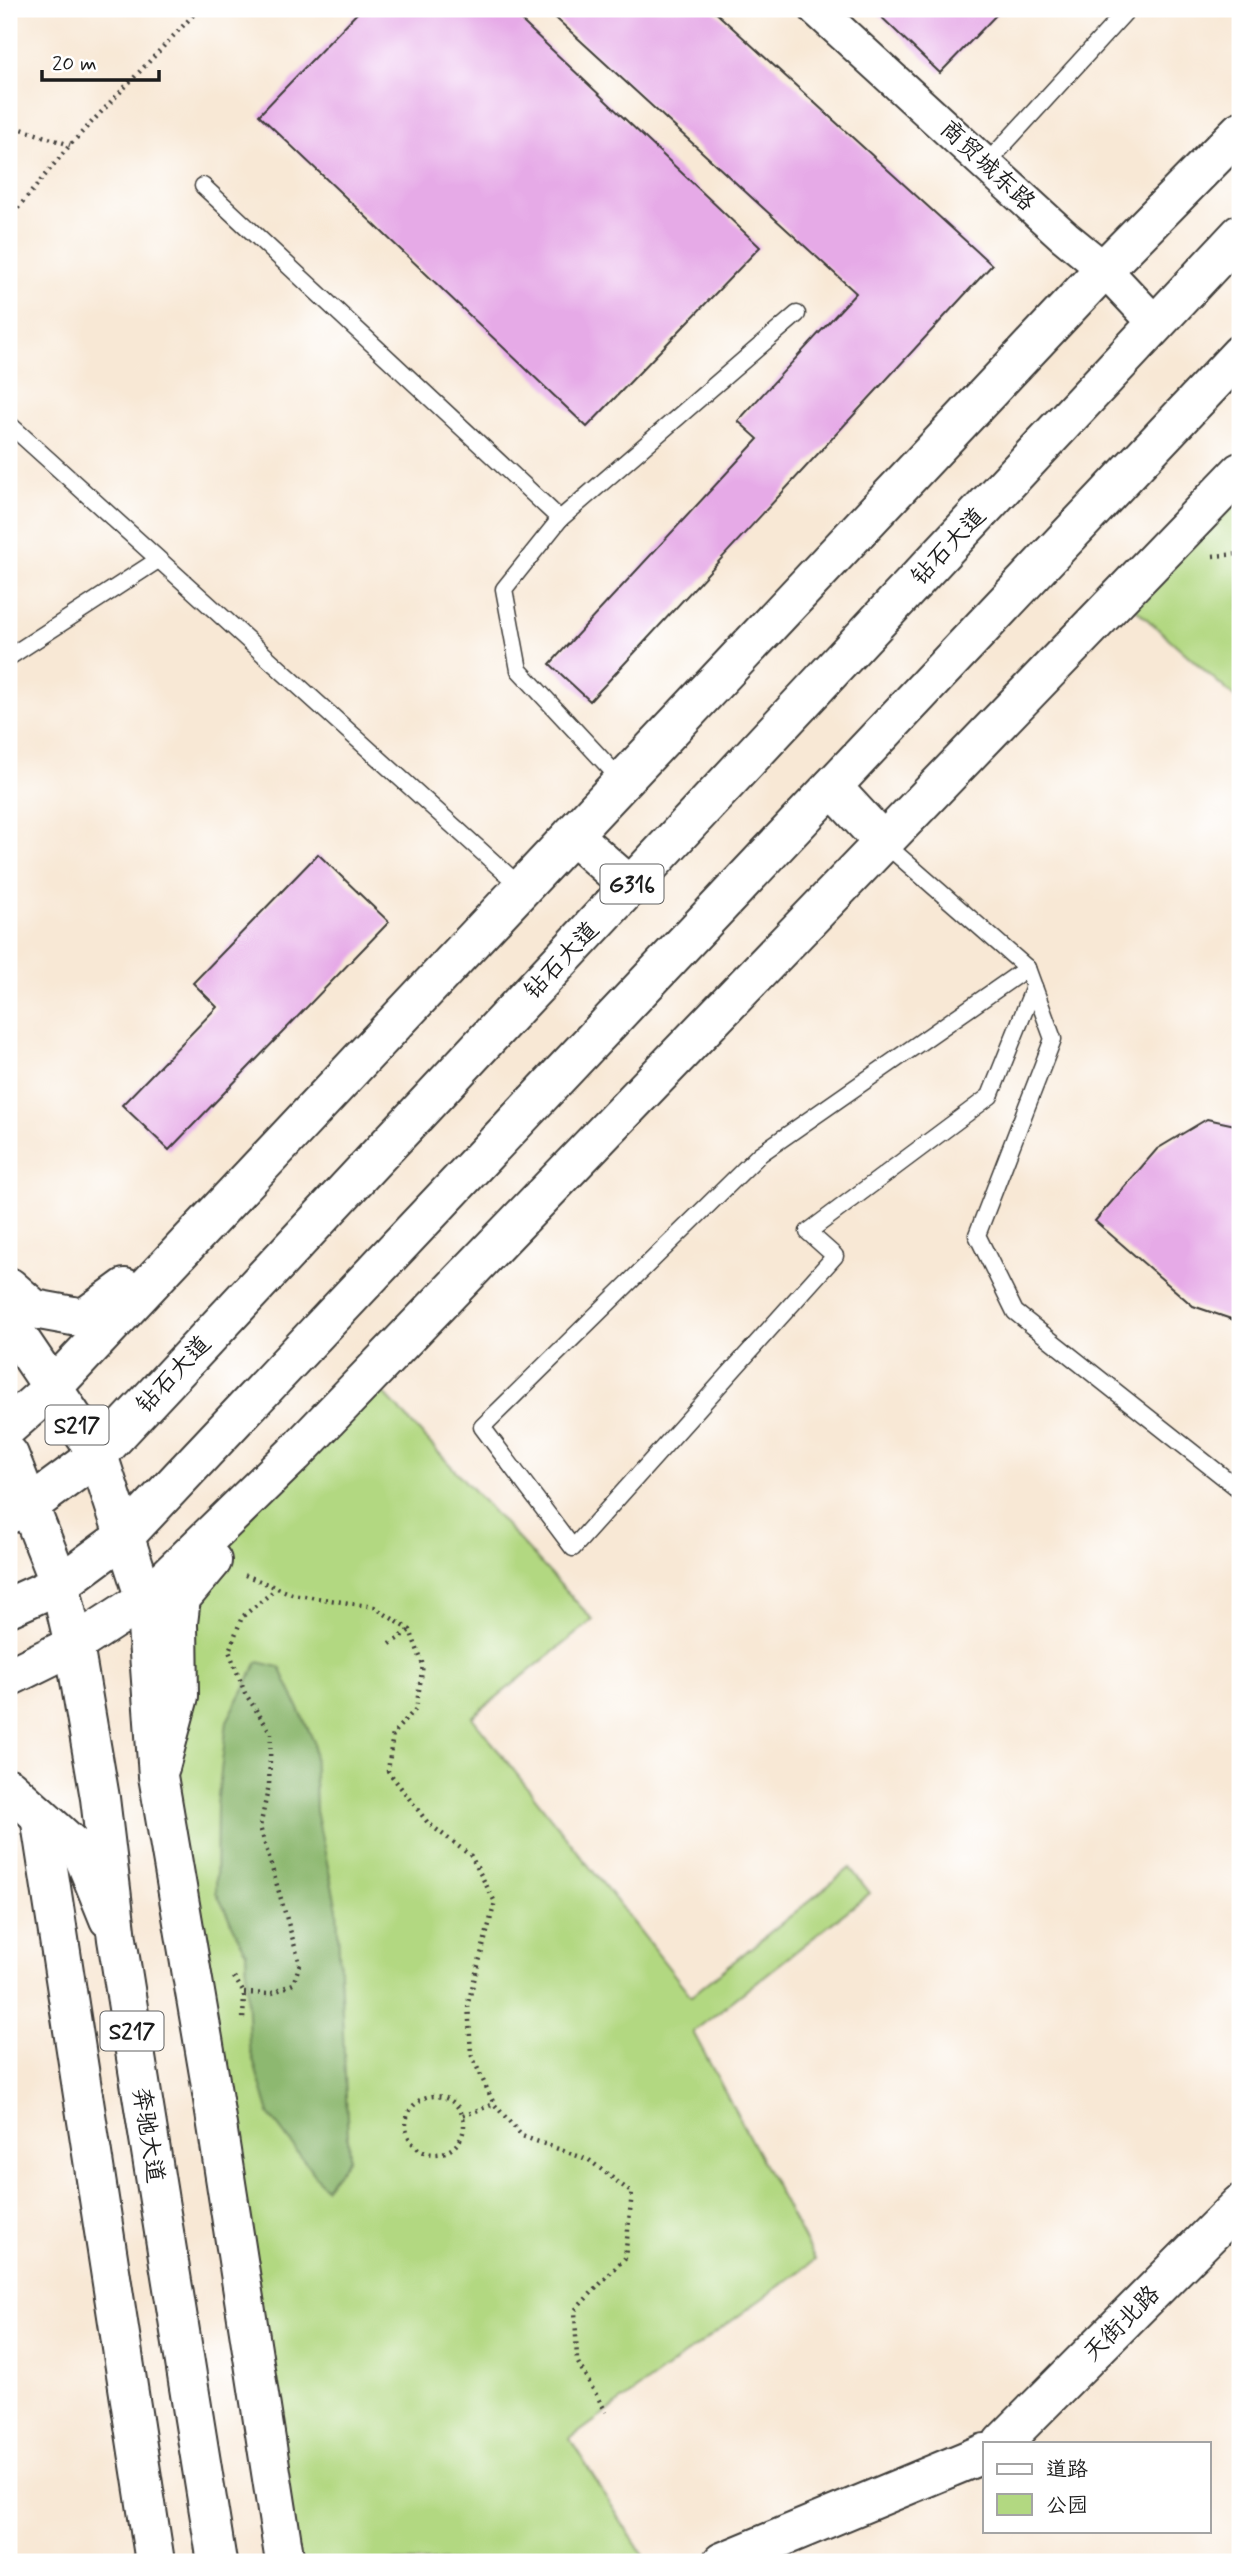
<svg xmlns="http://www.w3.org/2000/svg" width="1249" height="2571" font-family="Mynerve,'LXGW WenKai TC',sans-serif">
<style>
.green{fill:#b2d881;stroke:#677a4e;stroke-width:2}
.forest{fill:#8db86f;stroke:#546a46;stroke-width:2}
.building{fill:#e6aae7}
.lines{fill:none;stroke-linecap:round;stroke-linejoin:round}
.service-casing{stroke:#3d3b38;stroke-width:19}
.minor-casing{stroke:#3d3b38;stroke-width:37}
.tertiary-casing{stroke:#3d3b38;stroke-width:42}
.primary-casing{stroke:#3d3b38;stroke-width:42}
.trunk-casing{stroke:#3d3b38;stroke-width:42}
.path{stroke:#3d3b38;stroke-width:4.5;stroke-dasharray:2 5;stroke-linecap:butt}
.service{stroke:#fff;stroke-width:16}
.minor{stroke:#fff;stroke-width:33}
.tertiary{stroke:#fff;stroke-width:38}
.primary{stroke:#fff;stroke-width:38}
.trunk{stroke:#fff;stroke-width:38}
.labels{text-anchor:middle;stroke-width:5;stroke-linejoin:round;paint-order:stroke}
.shield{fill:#fff;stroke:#606060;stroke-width:2}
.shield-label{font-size:23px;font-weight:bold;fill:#1c1c1c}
.street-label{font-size:24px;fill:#1c1c1c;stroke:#fff}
</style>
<rect width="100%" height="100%" fill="#fff"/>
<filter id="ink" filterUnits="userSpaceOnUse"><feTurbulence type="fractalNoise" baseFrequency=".0143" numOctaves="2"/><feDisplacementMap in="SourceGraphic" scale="14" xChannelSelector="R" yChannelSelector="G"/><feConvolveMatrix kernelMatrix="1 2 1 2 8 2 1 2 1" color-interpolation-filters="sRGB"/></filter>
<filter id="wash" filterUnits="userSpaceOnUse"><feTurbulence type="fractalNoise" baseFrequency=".00686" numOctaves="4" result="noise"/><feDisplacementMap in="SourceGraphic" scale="28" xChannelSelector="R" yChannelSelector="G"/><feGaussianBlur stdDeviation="1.57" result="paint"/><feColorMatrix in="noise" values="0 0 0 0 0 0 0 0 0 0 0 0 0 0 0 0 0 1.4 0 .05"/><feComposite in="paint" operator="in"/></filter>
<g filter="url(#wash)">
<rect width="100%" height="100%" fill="#f8e8d5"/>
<g class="green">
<polygon points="1240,470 1240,702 1121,596"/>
<polygon points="369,1377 593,1620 472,1717 691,1996 850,1868 870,1893 693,2032 815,2260 570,2439 647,2562 285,2562 158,1776 181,1598"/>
</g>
<polygon class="forest" points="258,1662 280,1667 314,1742 316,1811 337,1909 349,2158 325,2188 269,2114 249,2046 246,1952 216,1892 217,1805 227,1721"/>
<g id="blocks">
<g class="building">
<polygon points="361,9 509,9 760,247 587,427 259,115"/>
<polygon points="546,9 712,9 992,265 590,701 550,664 758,439 738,421 856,293"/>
<polygon points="873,9 1002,9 940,73"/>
<polygon points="318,854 389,922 169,1150 122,1105 217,1007 193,983"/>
<polygon points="1207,1119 1240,1126 1240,1322 1193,1306 1095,1221 1157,1149"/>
</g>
</g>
</g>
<g filter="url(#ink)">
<use href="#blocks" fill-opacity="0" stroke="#3d3b38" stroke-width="2"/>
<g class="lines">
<g class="service-casing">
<g id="service">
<polyline points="987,163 1128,9"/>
<polyline points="203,186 560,519 504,589 519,670 622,781"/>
<polyline points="9,424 522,888"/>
<polyline points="560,519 797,314"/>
<polyline points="9,657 158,560"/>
<polyline points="884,843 1027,968 1053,1039 977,1235 1015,1312 1240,1490"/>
<polyline points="1027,968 760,1154 482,1427 573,1548 835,1256 808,1232 990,1096 1034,987"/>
</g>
</g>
<g class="minor-casing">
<polyline id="minor" points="816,9 1065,237 1104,269 1156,324"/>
</g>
<g class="tertiary-casing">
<g id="tertiary">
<polyline points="832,787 884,843"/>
<polyline points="572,835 630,886"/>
<polyline points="9,1287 34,1309 84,1318 125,1288"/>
<polyline points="9,1426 52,1388 1104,269 1240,131"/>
<polyline points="9,1677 74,1645 145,1599 294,1454 1240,472"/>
<polyline points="160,1767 179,1696 178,1623 181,1598 212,1561"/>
<polyline points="9,1788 83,1855 109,1919"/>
<polyline points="40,1816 155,2562"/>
<polyline points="1002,2443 1240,2204"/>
<polyline points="722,2562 985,2453"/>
</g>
</g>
<g class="primary-casing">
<g id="primary">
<polyline points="9,1323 98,1455 145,1599 158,1776 209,2074 285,2562"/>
<polyline points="9,1455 60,1584 74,1645 100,1798 117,1939 217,2562"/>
</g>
</g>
<g class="trunk-casing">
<g id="trunk">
<polyline points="9,1514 30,1505 98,1455 1240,234"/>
<polyline points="9,1607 60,1584 125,1536 1240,354"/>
</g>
</g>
<g class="path">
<polyline points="9,125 70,145"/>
<polyline points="9,219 70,145 199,9"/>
<polyline points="1213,556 1240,554"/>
<polyline points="245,1575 292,1594 374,1607 410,1630 423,1665 416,1709 393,1733 388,1771 428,1823 471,1856 495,1902 468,2003 471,2054 494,2104 522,2136 589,2160 632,2193 625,2258 575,2310 577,2361 606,2412"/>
<polyline points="390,1644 410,1630"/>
<polyline points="234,1977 244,1993 243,2022"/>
<polyline points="244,1993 270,1994 293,1984 300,1964 260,1827 269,1785 271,1733 245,1693 229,1651 242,1617 276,1589"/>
<circle cx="435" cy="2125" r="29"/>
<polyline points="463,2116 494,2104"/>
</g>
<use href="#service" class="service"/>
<use href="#minor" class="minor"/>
<use href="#tertiary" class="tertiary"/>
<use href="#primary" class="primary"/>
<use href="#trunk" class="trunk"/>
</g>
</g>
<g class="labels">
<g class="shield">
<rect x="600.5" y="864.5" width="63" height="39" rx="5"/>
<rect x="45.5" y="1405.5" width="63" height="39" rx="5"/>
<rect x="100.5" y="2011.5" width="63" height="39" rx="5"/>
</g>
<g class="shield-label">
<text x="632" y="892">G316</text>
<text x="77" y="1433">S217</text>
<text x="132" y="2039">S217</text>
</g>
<g class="street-label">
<text transform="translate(988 165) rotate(43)" y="8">商贸城东路</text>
<text transform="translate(948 546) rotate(-47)" y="8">钻石大道</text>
<text transform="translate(561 960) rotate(-47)" y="8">钻石大道</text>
<text transform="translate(173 1374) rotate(-47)" y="8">钻石大道</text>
<text transform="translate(149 2135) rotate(81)" y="8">奔驰大道</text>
<text transform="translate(1121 2323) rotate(-45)" y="8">天街北路</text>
</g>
</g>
<rect width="1249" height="2571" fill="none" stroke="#fff" stroke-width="35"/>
<rect x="983" y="2442" width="228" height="91" fill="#ffffff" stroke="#a4a4a4" stroke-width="2"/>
<rect x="997" y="2464" width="35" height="10" fill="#ffffff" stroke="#a4a4a4" stroke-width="2"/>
<text x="1046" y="2476" font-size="21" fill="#1c1c1c">道路</text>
<rect x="997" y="2494" width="35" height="21" fill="#b2d881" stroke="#a4a4a4" stroke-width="2"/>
<text x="1046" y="2512" font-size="21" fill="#1c1c1c">公园</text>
<path d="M42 70v10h117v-10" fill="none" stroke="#1c1c1c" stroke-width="3.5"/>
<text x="52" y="70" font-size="21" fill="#1c1c1c" stroke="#ffffff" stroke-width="5" paint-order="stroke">20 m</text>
</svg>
